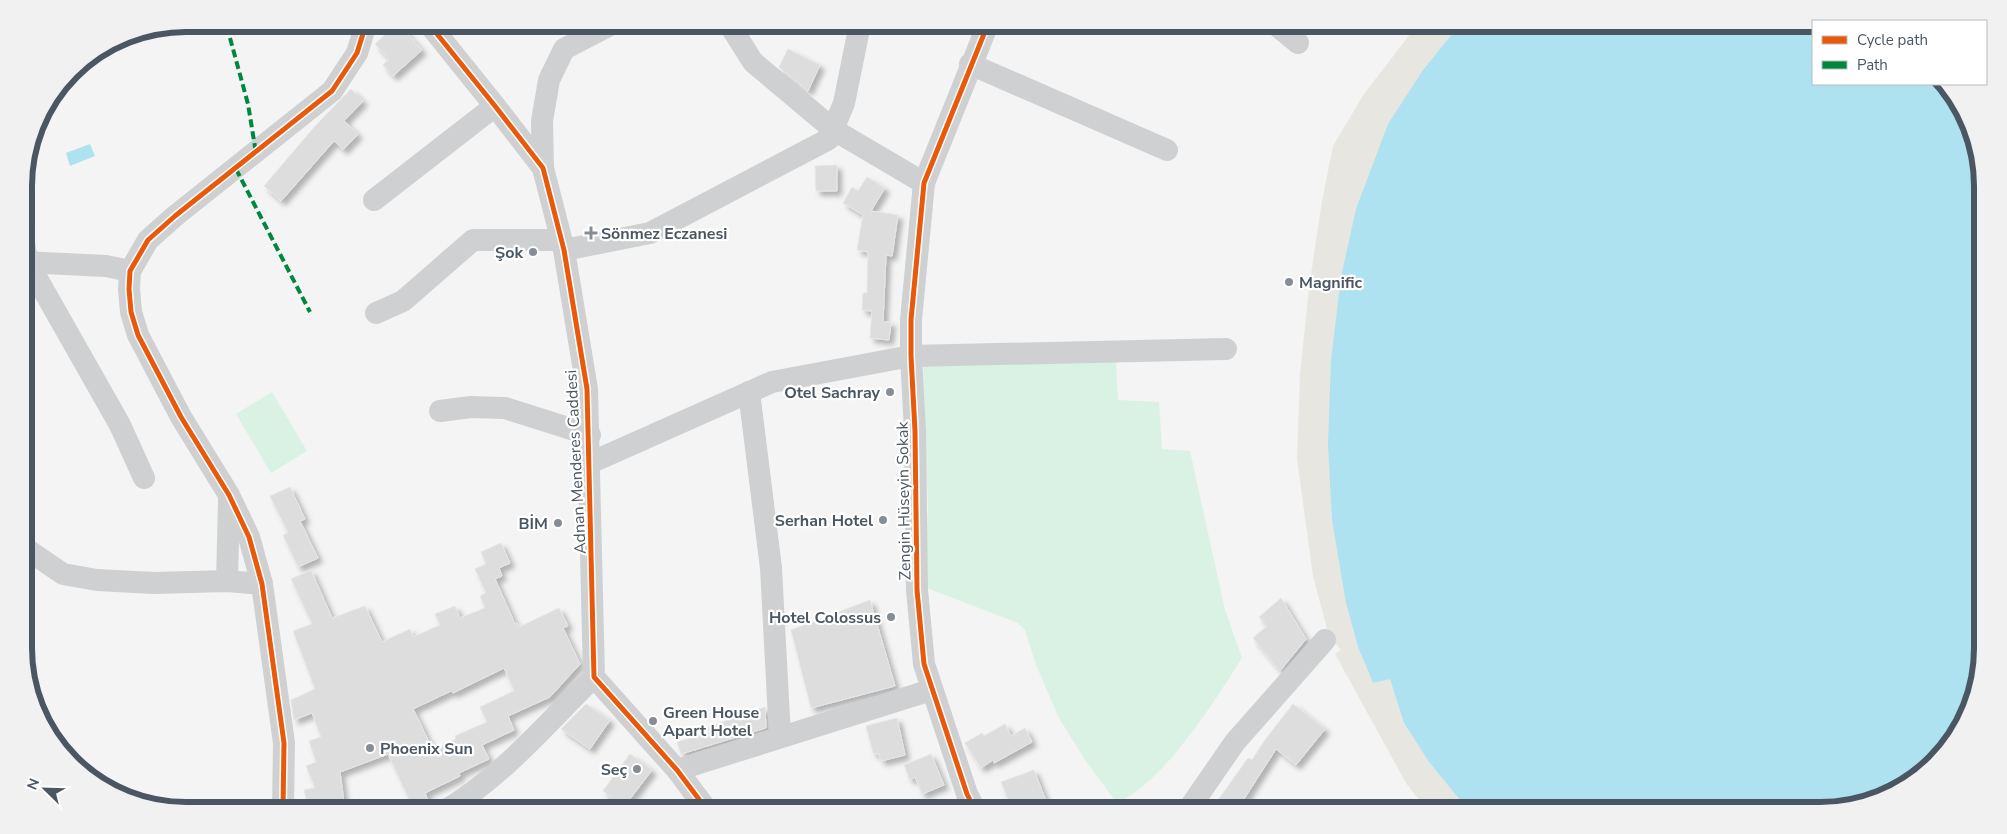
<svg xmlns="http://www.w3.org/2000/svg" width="2007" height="834" font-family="'Nunito Sans',sans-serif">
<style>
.green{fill:#d9f2e3}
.sand{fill:#e7e6e1}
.water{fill:#aee2f0}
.building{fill:#ddddde;stroke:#e5e6e7;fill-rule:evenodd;filter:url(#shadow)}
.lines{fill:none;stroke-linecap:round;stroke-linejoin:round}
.minor{stroke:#ced0d2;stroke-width:22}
.quiet{stroke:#00873e;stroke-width:4;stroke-dasharray:8 4;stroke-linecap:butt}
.cycleway-casing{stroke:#fff;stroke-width:8}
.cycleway{stroke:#e8590c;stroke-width:5}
.poi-dot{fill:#868d94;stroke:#fff;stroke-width:2}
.labels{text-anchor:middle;stroke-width:4.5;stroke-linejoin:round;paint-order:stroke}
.poi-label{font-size:16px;font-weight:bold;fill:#4a5661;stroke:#fff;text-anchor:end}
.street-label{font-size:16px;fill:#4a5661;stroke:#fff}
.rim{fill:none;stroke:#4a5661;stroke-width:6}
</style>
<defs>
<filter id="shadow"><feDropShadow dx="4.5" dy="4.5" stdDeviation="2.5" flood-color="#0004"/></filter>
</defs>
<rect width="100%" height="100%" fill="#f4f4f4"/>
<g class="green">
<path d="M1116,361L1118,400L1159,402L1162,449L1190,451L1225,610L1242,658C1214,702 1164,782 1117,803L1085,760L1059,718L1036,665L1025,630L1018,623L924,587L928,508L923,362Z"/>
<polygon points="272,392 307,451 271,473 236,414"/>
</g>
<polygon class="sand" points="1418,24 1460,24 1423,70 1346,603 1358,647 1373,683 1390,678 1404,723 1429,762 1468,810 1427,810 1406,783 1335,654 1341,650 1329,636 1313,576 1297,459 1300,375 1309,288 1322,201 1333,146 1364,94"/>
<g class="water">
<polygon points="1460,24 1813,24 1813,84 1945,84 1949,87 1982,165 1983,648 1971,710 1919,777 1873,802 1831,810 1468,810 1429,762 1404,723 1390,679 1373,683 1358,647 1346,603 1332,520 1328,444 1331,360 1341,277 1356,209 1388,124 1423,70"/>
<polygon points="90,144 95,156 70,166 66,153"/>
</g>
<g class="building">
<polygon points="390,24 399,24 422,50 393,76 383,65 389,59 375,44 385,35 381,32"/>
<polygon points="788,49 820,65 808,91 779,67"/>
<polygon points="351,89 363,101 344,121 358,134 343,150 334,141 281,201 264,186 316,125"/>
<polygon points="837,165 837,191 816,191 815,166"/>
<polygon points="867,177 885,188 871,211 898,215 892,256 886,255 883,322 891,322 889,340 870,338 872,311 862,310 863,293 867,293 868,252 857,250 863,215 843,203 852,187 858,191"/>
<polygon points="290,487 305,519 300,521 318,558 298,567 283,535 288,533 270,496"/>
<path d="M501,543L510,563L499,568L502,576L495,579L515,624L517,623L519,627L559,608L568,626L563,628L580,664L550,697L508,716L514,730L482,745L489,759L459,773L460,776L425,793L428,800L413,808L388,754L340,772L345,810H309L304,790L315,788L306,766L316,762L309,741L321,737L312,713L294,720L291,700L315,689L293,631L312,624L291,579L311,570L332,618L365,606L382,642L410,629L413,637L440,625L435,614L455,606L460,618L485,608L480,596L486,593L475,569L486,564L481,552ZM504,668L514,691L480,707L487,722L455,736L456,739L433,750L413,709L451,691L453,693Z"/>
<polygon points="1281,598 1306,639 1280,671 1253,638 1267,626 1259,617"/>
<polygon points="870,600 895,686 811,708 791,630"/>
<polygon points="586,704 610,720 590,749 561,729"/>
<polygon points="1293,704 1325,729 1296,765 1276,749 1237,810 1211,810 1248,758 1252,760 1265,740"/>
<polygon points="765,707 766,728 681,754 677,742 709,732 708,727"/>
<polygon points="897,718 905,755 881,761 879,754 873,753 866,726"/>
<polygon points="1005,724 1011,736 1025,728 1032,742 994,763 993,760 981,768 965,743 982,733 984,736"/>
<polygon points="630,754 652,770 624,807 603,791"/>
<polygon points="931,754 944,785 922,794 915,777 910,780 904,765"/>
<polygon points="1034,770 1044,796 1052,810 1012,810 1001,782"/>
</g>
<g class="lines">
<g class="minor">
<polyline points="429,24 495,106 543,168 564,250 587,389 594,677 677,770 707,810"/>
<polyline points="729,24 753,62 834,130 924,183"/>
<polyline points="1275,24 1298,43"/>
<polyline points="970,64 1167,150"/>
<polyline points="543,168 542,121 549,80 564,49 612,24"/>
<polyline points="374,200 495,106"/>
<polyline points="24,243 27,261 120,425 144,478"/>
<polyline points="564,250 650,233 829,139 844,103 860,24"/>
<polyline points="24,262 106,266 130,271"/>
<polyline points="376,313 403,301 473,240 561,240"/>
<polyline points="749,392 771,568 780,737"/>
<polyline points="440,411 471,407 505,408 590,435"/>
<polyline points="590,463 772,382 911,356 1226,349"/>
<polyline points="25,548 63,574 97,580 154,583 227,581 262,584"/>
<polyline points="227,581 229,500"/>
<polyline points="677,770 931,690"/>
<polyline points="283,810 284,743 262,584 249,537 229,495 181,417 138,335 131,312 129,289 130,271 148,240 175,216 332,91 357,53 366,24"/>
<path d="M446,810C503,776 547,723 594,677"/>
<polyline points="975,810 967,794 924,664 917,590 915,431 911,356 911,320 924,183 988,24"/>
<polyline points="1188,810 1235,742 1325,640"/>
</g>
<g class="quiet">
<polyline points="230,38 248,104 256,153"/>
<polyline points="236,169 310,312"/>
</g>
<g class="cycleway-casing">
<g id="cycleway">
<polyline points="429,24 495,106 543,168 564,250 587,389 594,677 677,770 707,810"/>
<polyline points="283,810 284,743 262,584 249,537 229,495 181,417 138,335 131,312 129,289 130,271 148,240 175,216 332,91 357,53 366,24"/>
<polyline points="975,810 967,794 924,664 917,590 915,431 911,356 911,320 924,183 988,24"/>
</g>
</g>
<use href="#cycleway" class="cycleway"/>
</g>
<g class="poi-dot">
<path d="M588.5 225.5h5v5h5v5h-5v5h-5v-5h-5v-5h5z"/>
<circle cx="533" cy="252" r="5"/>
<circle cx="1289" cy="282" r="5"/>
<circle cx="890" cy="392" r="5"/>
<circle cx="883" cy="520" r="5"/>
<circle cx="558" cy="523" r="5"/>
<circle cx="891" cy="617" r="5"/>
<circle cx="653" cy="721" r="5"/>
<circle cx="370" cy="748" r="5"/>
<circle cx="637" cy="769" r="5"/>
</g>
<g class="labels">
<g class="poi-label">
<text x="601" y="239" text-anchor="start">Sönmez Eczanesi</text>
<text x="523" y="258">Şok</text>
<text x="1299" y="288" text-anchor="start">Magnific</text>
<text x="880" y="398">Otel Sachray</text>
<text x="873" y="526">Serhan Hotel</text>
<text x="548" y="529">BİM</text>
<text x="881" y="623">Hotel Colossus</text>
<text x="663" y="718" text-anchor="start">Green House<tspan x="663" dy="18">Apart Hotel</tspan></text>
<text x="380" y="754" text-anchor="start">Phoenix Sun</text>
<text x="627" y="775">Seç</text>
</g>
<g class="street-label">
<text transform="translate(575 462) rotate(-93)" y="6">Adnan Menderes Caddesi</text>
<text transform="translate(903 501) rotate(-91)" y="6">Zengin Hüseyin Sokak</text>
</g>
</g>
<path d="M0 0H2007V834H0ZM186 32H1820A154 154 0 0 1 1974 186V648A154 154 0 0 1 1820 802H186A154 154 0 0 1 32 648V186A154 154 0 0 1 186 32Z" fill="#f1f1f2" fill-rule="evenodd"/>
<path class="rim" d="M186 32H1820A154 154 0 0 1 1974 186V648A154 154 0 0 1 1820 802H186A154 154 0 0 1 32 648V186A154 154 0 0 1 186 32Z"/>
<rect x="1812" y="20" width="175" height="65" fill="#ffffff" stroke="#b7bbc0"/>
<rect x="1822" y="36" width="25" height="8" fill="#e8590c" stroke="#b7bbc0"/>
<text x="1857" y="45" font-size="15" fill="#4a5661">Cycle path</text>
<rect x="1822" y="61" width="25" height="8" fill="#00873e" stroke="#b7bbc0"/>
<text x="1857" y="70" font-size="15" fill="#4a5661">Path</text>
<g transform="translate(45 789) rotate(293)" stroke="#ffffff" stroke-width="4" paint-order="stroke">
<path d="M0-4L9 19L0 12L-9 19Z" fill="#4a5661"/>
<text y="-8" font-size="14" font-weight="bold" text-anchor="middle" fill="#4a5661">N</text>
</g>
</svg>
